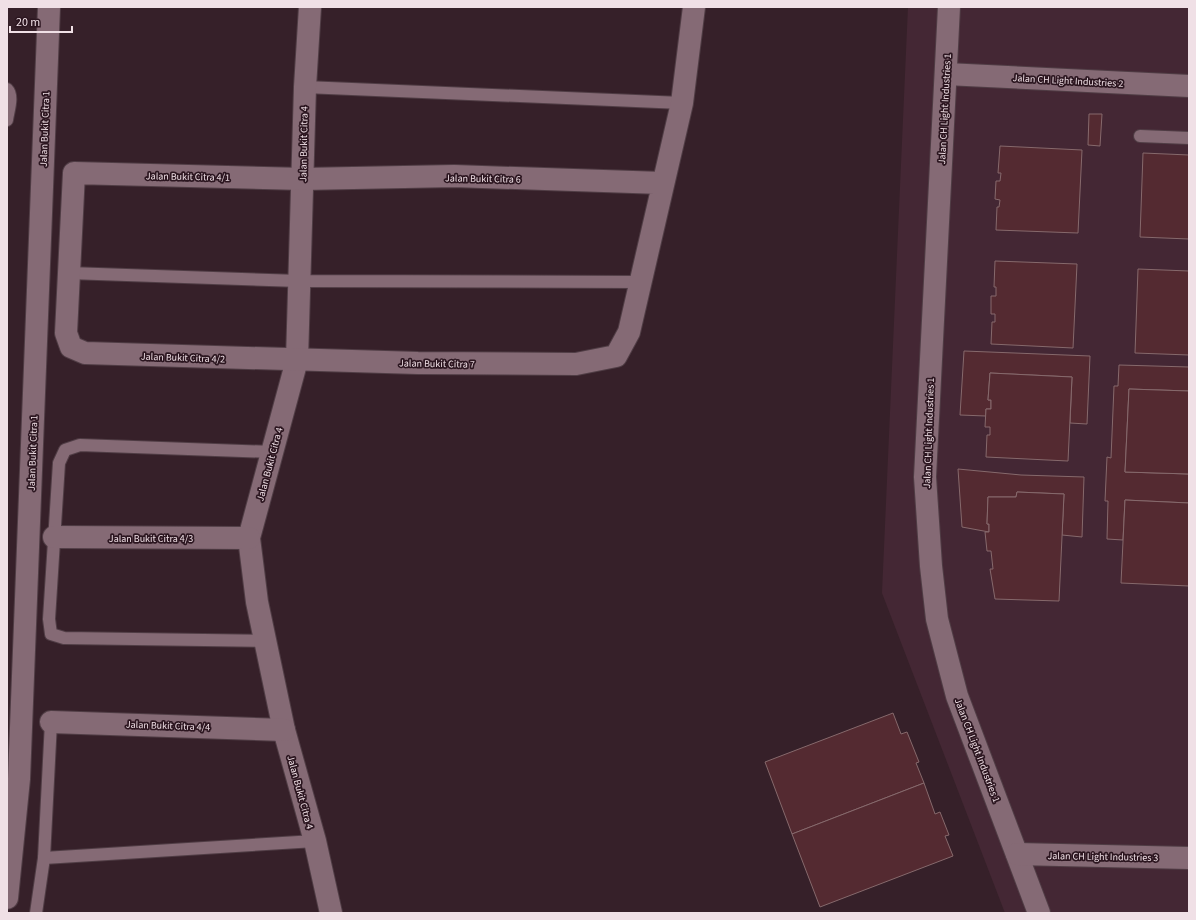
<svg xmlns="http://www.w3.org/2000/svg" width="1196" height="920" font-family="'Source Sans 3',sans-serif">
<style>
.built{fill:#442734}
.building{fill:#542a31;stroke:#86696c}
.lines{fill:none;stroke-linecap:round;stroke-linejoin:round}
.lane-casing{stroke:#503d45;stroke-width:14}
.street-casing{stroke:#503d45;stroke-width:24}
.lane{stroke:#856a75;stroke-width:12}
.street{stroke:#856a75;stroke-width:22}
.labels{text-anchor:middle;stroke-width:3.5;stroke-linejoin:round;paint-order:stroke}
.street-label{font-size:10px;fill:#f0e0e6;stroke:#2c1620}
</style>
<rect width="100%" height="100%" fill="#362029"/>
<polygon class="built" points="908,7 1189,7 1189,913 1005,913 882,593"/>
<g class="building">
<polygon points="1089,114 1102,114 1100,146 1088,145"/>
<polygon points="1000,146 1082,150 1078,233 996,230 997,207 999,207 1000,200 995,199 996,181 1000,181 1001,173 998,173"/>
<polygon points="1143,153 1189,155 1189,239 1140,237"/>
<polygon points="995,261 1077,264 1073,348 991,344 992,322 995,322 995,314 991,314 991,296 996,296 996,287 994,287"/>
<polygon points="1138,269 1189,271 1189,355 1135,353"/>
<polygon points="964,351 1090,356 1087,424 1070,423 1072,377 990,373 988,400 991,400 991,409 986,409 986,416 960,415"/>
<polygon points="1119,365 1189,367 1189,391 1129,389 1125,472 1189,474 1189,503 1125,500 1123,540 1107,539 1108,501 1105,501 1107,457 1111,458 1114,386 1118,386"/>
<polygon points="990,373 1072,377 1068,461 986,457 987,435 990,435 990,427 985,427 986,409 991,409 991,400 988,400"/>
<polygon points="1129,389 1189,391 1189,474 1125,472"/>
<polygon points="958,469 1021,475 1084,477 1082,537 1062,535 1064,494 1017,492 1016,497 988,497 987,524 989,524 989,532 962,527"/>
<polygon points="1017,492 1064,494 1059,601 995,599 990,569 993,569 991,551 987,551 985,532 989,532 989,524 987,524 988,497 1016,497"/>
<polygon points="1125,500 1189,503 1189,586 1121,583"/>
<polygon points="893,713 901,734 907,732 919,762 916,763 924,783 792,834 765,762"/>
<polygon points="924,783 935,814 940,812 949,835 945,836 953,856 820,907 792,834"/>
</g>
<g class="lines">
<g class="lane-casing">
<g id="lane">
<polyline points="305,87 682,103"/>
<path d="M7,89C14,96 8,111 7,120"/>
<polyline points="1140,136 1189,138"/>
<polyline points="69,273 299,281 641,282"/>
<polyline points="266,641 64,638 51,634 49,619 59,463 65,450 80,445 272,452"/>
<polyline points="44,858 315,841"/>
<polyline points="36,913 44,858 51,722"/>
</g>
</g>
<g class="street-casing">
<g id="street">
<polyline points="310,7 305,87 297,360 249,538 257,602 284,730 315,841 331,913"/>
<polyline points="949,7 925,477 931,566 937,619 957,696 1039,913"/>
<polyline points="946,74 1189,86"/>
<polyline points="662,183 454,176 303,179 74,173 66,333 71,347 85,353 418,363 576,364 616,356 629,332 682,103 694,7"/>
<polyline points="54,537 249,538"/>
<polyline points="51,722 284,730"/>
<polyline points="1017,854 1189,858"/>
<polyline points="7,898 19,779 49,7"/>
</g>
</g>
<use href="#lane" class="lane"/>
<use href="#street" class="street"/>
</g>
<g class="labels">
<g class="street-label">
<text transform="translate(1068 80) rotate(3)" y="4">Jalan CH Light Industries 2</text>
<text transform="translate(944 109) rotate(-87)" y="4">Jalan CH Light Industries 1</text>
<text transform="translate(44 129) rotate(-88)" y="4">Jalan Bukit Citra 1</text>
<text transform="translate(303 144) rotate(-89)" y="4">Jalan Bukit Citra 4</text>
<text transform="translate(188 176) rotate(1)" y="4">Jalan Bukit Citra 4/1</text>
<text transform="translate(483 178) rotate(1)" y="4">Jalan Bukit Citra 6</text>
<text transform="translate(183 357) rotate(2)" y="4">Jalan Bukit Citra 4/2</text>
<text transform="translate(437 363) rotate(1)" y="4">Jalan Bukit Citra 7</text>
<text transform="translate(928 433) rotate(-88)" y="4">Jalan CH Light Industries 1</text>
<text transform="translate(32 453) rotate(-88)" y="4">Jalan Bukit Citra 1</text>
<text transform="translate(269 464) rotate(-75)" y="4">Jalan Bukit Citra 4</text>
<text x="151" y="542">Jalan Bukit Citra 4/3</text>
<text transform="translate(168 725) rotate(2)" y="4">Jalan Bukit Citra 4/4</text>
<text transform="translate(978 750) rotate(69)" y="4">Jalan CH Light Industries 1</text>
<text transform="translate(301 792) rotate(75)" y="4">Jalan Bukit Citra 4</text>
<text transform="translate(1103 856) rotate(1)" y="4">Jalan CH Light Industries 3</text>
</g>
</g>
<rect width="1196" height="920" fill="none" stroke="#f0e0e6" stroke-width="16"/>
<path d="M10 26v6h62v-6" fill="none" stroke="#f0e0e6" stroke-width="2"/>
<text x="16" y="26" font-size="12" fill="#f0e0e6" stroke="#2c1620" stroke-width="3" paint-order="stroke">20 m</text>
</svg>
